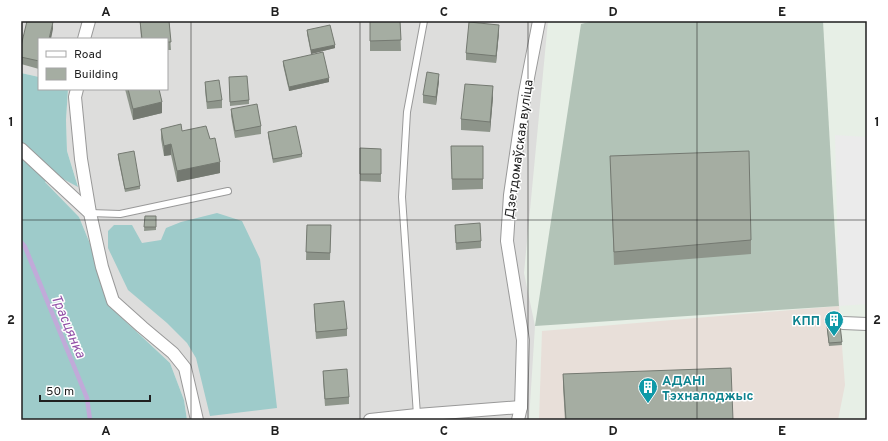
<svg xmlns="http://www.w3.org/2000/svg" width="888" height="441" font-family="Overpass,sans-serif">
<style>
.residential{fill:#dddddc}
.industrial{fill:#e8dfd9}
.construction{fill:#b2c3b7}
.forest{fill:#9ecbca}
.parking{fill:#ebebeb}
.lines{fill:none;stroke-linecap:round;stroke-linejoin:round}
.stream{stroke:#c1aad9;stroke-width:4.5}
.service-casing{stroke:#999;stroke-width:8}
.minor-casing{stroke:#999;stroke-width:14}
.service{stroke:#fff;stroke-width:6}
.minor{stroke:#fff;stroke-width:12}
.wall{fill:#8e958b}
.shaded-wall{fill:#747971}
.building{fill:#a5ada2;stroke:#747971}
.grid{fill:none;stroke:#1f1f1f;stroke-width:1;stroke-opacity:0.55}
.labels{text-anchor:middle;stroke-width:3;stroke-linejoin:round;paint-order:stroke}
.street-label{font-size:13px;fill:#1f1f1f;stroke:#fff}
.culture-label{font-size:13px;font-weight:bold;fill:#0d838f;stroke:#fff;text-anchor:end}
.water-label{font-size:14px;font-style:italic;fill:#9352a8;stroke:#fff}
.neatline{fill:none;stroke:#1f1f1f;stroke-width:1.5}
.grid-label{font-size:13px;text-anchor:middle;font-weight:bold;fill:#1f1f1f}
</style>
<rect width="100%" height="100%" fill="#e7efe6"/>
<polygon class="residential" points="21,21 548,21 524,273 535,326 529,420 187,420 184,400 170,363 109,306 93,251 79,217 45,182 54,174 78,186 67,151 66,120 68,89 167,89 167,39 39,39 39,77 21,73"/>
<polygon class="industrial" points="839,306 845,385 838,420 539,420 542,331"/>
<polygon class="construction" points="593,21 823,21 839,306 535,326 581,24"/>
<g class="forest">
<polygon points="21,73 39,77 39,89 68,89 66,120 67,151 78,187 54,174 45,182 79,217 93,251 109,306 170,363 184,400 187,420 21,420"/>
<polygon points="217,213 242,221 260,259 277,408 210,416 196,358 187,343 167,323 128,290 108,248 108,231 114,225 132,225 142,243 161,240 166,228 181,222"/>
</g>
<polygon class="parking" points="835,135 867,137 867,304 839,306"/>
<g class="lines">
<polyline class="stream" points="21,242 25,247 87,398 90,420"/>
<g class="service-casing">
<g id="service">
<polyline points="90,213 120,214 228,191"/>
<polyline points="417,415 402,197 407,112 424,21"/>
</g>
</g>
<g class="minor-casing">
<g id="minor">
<polyline points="84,39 89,21"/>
<polyline points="77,89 75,97 81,159 90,213"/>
<polyline points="21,149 90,213 102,267 113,301 142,327 173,353 185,368 197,420"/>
<polyline points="843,323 867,324"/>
<polyline points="370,420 417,415 521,407"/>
<polyline points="518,420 521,407 523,340 507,241 510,195 525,93 539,21"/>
</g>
</g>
<use href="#service" class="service"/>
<use href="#minor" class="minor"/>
</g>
<g class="wall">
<polygon points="140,21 169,21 171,50 167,50 167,39 141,39"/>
<polygon points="370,21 400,21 401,51 370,51"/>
<polygon points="53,29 39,39 39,69 21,64 21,46"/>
<polygon points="307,30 335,48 311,54 307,34"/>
<polygon points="499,32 496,63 466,60 466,53"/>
<polygon points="283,61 329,82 289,91 283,65"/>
<polygon points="229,81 249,100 249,104 230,106"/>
<polygon points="439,81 436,105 423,103 423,95"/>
<polygon points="205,82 222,100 222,108 207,109 205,90"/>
<polygon points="125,89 159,89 162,113 133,120"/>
<polygon points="493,97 490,132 461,130 461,119"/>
<polygon points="231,109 261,126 261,134 235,138 231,116"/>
<polygon points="161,129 182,131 210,139 220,173 177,182 171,155 164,156 161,139"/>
<polygon points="268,132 302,154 302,157 273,163 268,136"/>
<polygon points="451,146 483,146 483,189 452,190"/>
<polygon points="360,148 381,149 381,182 360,181"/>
<polygon points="118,154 140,186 140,189 125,192 118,158"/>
<polygon points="610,156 751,240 751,254 614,265"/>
<polygon points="145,216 156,216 156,230 144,231"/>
<polygon points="307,225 331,225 330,260 306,260"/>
<polygon points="455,225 481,241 481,248 456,250"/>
<polygon points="314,304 347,329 347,336 316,339 314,311"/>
<polygon points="840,325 842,345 829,346 827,329"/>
<polygon points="323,371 349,397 349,404 325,406 323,379"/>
<polygon points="563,374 733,420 565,420 563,387"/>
</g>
<g class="shaded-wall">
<polygon points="53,22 53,29 51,39 49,39"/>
<polygon points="499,25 499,32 496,63 496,56"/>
<polygon points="335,45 335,48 311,54 311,50"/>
<polygon points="439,74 439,81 436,105 436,97"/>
<polygon points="329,78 329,82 289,91 289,87"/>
<polygon points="493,86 493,97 490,132 490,122"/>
<polygon points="162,102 162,113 133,120 133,109"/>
<polygon points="171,144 171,155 164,156 164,146"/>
<polygon points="220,162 220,173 177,182 177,171"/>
</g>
<g class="building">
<polygon points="27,21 49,21 53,22 49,39 39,39 39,61 21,57 21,46"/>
<polygon points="140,21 169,21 171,42 167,42 167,39 142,39"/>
<polygon points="370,21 400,21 401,40 370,41"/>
<polygon points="469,22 499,25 496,56 466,53"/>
<polygon points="330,25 335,45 311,50 307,30"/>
<polygon points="323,52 329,78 289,87 283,61"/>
<polygon points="427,72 439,74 436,97 423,95"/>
<polygon points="247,76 249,100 230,102 229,77"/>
<polygon points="219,80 222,100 207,102 205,82"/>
<polygon points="465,84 493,86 490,122 461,119"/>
<polygon points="128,89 159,89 162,102 133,109"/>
<polygon points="257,104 261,126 235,131 231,109"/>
<polygon points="181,124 182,131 206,126 210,139 215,138 220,162 177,171 171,144 164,146 161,129"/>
<polygon points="296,126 302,154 273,159 268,132"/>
<polygon points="451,146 483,146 483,179 452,179"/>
<polygon points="360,148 381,149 381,174 360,174"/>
<polygon points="134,151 140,186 125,189 118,154"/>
<polygon points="749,151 751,240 614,252 610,156"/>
<polygon points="145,216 156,216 156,227 144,227"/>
<polygon points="480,223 481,241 456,243 455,225"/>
<polygon points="307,225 331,225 330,253 306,252"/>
<polygon points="344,301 347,329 316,332 314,304"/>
<polygon points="840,325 842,342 829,343 827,326"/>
<polygon points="731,368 733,420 566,420 563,374"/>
<polygon points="347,369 349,397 325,399 323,371"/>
</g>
<path class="grid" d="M191,21V420M360,21V420M528,21V420M697,21V420M21,220H867"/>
<defs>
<g id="building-pin" transform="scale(1)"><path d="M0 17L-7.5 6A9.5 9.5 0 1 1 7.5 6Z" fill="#0f9aa8" stroke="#fff"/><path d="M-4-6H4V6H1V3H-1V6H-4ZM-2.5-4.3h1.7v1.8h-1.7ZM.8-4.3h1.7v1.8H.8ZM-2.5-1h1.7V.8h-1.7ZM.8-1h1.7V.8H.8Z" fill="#fff"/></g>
</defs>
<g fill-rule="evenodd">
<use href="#building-pin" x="834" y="320"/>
<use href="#building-pin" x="648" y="387"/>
</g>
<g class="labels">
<g class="street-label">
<text transform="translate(518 149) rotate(-82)" y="5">Дзетдомаўская вуліца</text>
</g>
<g class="culture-label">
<text x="820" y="325">КПП</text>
<text x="662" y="385" text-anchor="start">АДАНІ<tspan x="662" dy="15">Тэхналоджыс</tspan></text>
</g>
<g class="water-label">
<text transform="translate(69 326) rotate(67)" y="5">Трасцянка</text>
</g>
</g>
<rect width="888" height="441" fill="none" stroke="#ffffff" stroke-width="44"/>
<rect x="38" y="38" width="130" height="52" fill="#ffffff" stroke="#a5a5a5"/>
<rect x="46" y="51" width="20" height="6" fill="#ffffff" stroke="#a5a5a5"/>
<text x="74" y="58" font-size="12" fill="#1f1f1f">Road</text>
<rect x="46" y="68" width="20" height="12" fill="#a5ada2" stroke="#a5a5a5"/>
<text x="74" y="78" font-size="12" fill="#1f1f1f">Building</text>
<path d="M40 395v6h110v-6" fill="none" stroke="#1f1f1f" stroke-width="2"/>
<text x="46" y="395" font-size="12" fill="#1f1f1f" stroke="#ffffff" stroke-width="3" paint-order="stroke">50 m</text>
<rect x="22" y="22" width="844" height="397" class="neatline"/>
<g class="grid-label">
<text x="106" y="16">A</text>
<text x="275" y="16">B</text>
<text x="444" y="16">C</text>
<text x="613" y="16">D</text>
<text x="782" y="16">E</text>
<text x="11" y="126">1</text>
<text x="877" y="126">1</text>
<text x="11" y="324">2</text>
<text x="877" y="324">2</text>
<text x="106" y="435">A</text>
<text x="275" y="435">B</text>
<text x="444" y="435">C</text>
<text x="613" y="435">D</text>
<text x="782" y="435">E</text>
</g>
</svg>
